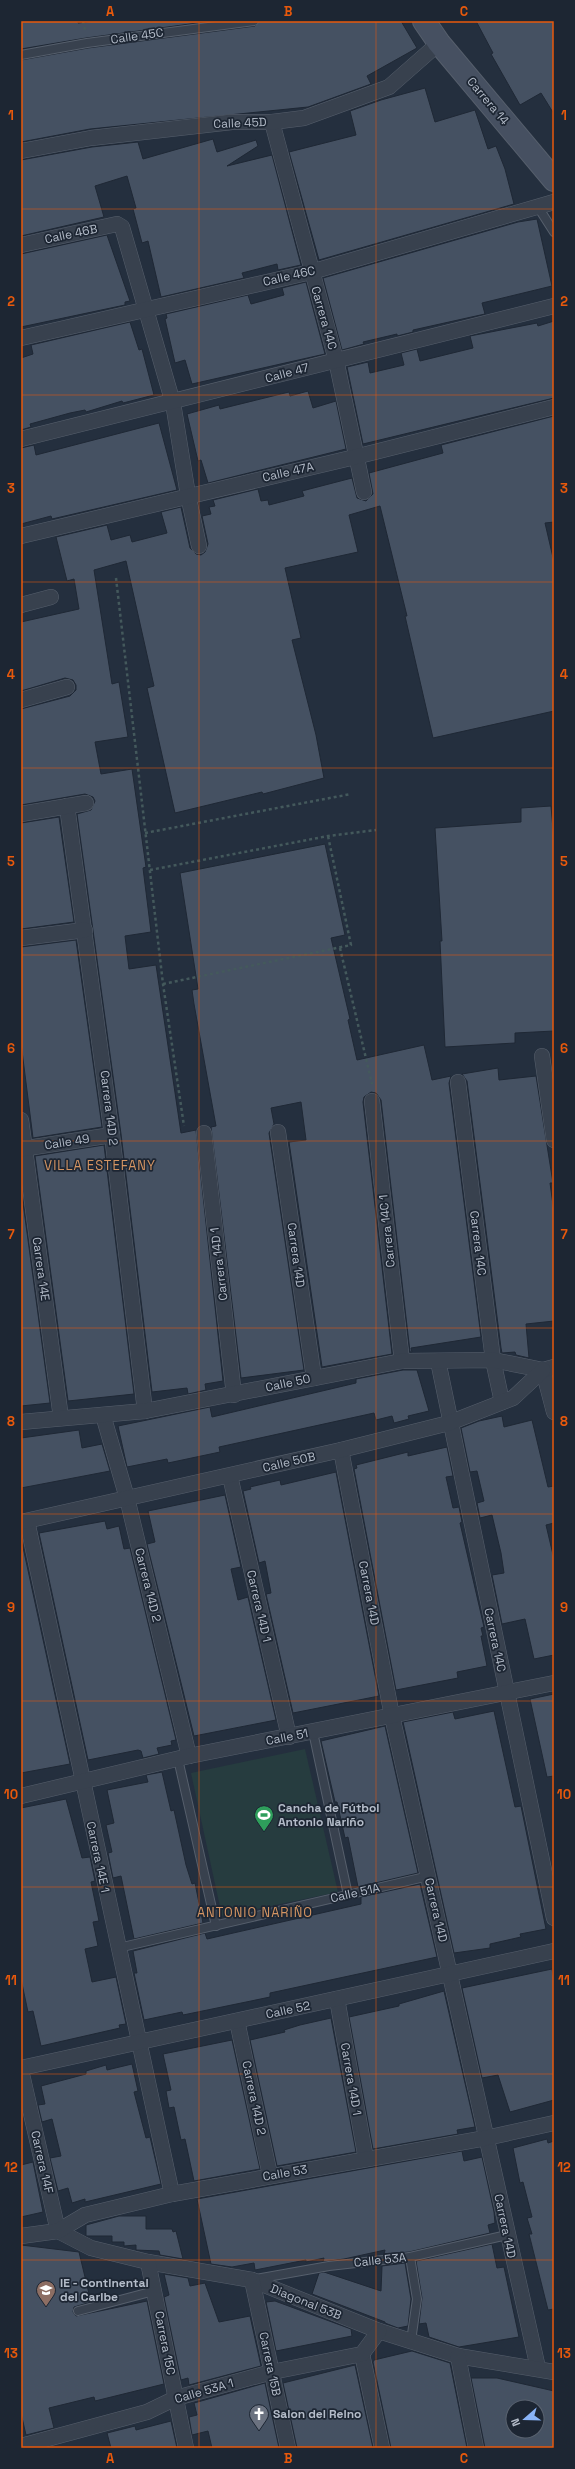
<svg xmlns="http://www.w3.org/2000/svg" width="575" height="2469" font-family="'Space Grotesk',sans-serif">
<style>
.green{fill:#263c3f}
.building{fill:#455162;stroke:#1f2835;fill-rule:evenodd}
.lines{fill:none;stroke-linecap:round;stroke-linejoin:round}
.lane-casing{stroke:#565f6c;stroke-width:10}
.street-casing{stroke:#565f6c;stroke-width:16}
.secondary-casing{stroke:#565f6c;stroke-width:24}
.path{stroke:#44595c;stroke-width:2.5;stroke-dasharray:3 3;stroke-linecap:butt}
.lane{stroke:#38414e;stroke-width:8}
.street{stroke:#38414e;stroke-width:15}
.secondary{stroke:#465061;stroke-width:22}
.grid{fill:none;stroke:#e8590c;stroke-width:1;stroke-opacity:0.55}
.labels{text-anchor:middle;stroke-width:3.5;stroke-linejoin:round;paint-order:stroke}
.street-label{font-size:12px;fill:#b4bcc9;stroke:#1d2633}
.poi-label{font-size:12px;font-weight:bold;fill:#b4bcc9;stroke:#1d2633;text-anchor:start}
.neighbourhood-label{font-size:13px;letter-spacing:1px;fill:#d59563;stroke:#1d2633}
.neatline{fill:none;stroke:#e8590c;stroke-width:1.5}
.grid-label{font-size:13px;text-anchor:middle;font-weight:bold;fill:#e8590c}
</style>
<rect width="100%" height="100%" fill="#242f3e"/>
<polygon class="green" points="305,1749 338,1892 222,1916 191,1773"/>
<g class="building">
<polygon points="21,21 78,21 78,23 95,21 212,21 86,38 21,49"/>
<polygon points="259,21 401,21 417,48 367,76 371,84 308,107 90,129 21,142 21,60 88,48 255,26"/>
<polygon points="476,21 554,21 554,114 541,93 520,105 491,54 493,53"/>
<polygon points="425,88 435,122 475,110 488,149 496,146 505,169 514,204 319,260 289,152 356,135 350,111 381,100"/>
<polygon points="213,139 217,152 256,140 258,146 227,166 272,155 301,265 278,270 277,264 242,273 244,278 161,297 148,241 142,243 133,209 136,208 127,176 95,186 104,217 21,236 21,160 92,147 138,142 143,159"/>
<polygon points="537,219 552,286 482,303 485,314 413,330 413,332 397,336 397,334 363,342 364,344 342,350 323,278 518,222"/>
<polygon points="107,235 130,301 125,302 125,305 21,327 21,254"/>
<polygon points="306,282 325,354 192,384 185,360 175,363 165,319 167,318 166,314 248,295 251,304 284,295 282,288"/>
<polygon points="554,321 554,398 363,444 347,367 368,362 370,373 404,365 401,353 417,349 420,361 473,348 470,336 537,323 538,326"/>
<polygon points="130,322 139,350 142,349 154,395 123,403 122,401 86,412 85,410 70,413 30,424 31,427 21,430 21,358 33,354 31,345"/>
<polygon points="308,391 313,408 336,401 346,449 208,483 201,460 198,461 187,414 219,405 220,409 289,392 290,396"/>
<polygon points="554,416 554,522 545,523 554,562 554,711 433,738 405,616 407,616 380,506 349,515 358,552 285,568 301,638 292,640 316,735 324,778 263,794 262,792 175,813 147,688 154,686 126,561 94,570 112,684 119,682 128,737 95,742 101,774 132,769 146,867 143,868 151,932 125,936 129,969 156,965 181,1133 196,1130 223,1381 205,1384 206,1390 188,1394 187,1388 152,1392 121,1134 77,814 91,810 95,801 93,797 85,794 21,805 21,709 70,696 76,690 76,685 73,680 65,678 21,691 21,622 79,609 74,579 67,581 56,537 107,525 111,540 130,535 132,542 167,533 161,512 181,507 190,548 196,554 201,555 205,552 208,544 202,516 211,514 209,507 215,506 213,500 258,489 261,501 268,500 269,505 304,496 302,491 352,478 357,498 366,501 373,494 369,473 443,453 441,445"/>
<polygon points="159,423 177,490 52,519 51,516 21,524 21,448 34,445 36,455"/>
<polygon points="551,806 554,841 554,1031 515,1033 515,1043 445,1047 440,941 442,941 435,828 521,822 521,808"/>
<polygon points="59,817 74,922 21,929 21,823"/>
<polygon points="325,844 345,935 331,938 350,1019 348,1020 357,1060 424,1045 432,1080 451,1076 449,1083 481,1337 411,1348 412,1352 410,1352 381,1100 376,1093 371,1092 364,1097 363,1102 392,1354 322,1367 289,1142 306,1140 301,1102 271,1108 274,1124 269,1133 304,1370 241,1378 211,1127 216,1126 194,1004 192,990 198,989 180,873"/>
<polygon points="76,940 102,1127 33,1138 21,1043 21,947"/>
<polygon points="498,1068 499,1080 536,1076 553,1183 550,1183 554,1212 554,1321 526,1324 529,1358 516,1355 515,1352 502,1353 501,1348 467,1081 462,1074"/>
<polygon points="104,1145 134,1394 68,1401 35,1156"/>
<polygon points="21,1188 50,1403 21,1406"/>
<polygon points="403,1370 417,1370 429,1411 408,1416 409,1419 394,1423 392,1416 376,1420 374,1413 219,1447 220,1452 168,1463 167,1459 127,1467 118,1426 210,1407 212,1417 356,1383 356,1379"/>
<polygon points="502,1416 504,1427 532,1420 548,1487 554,1486 554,1523 546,1525 554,1559 554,1655 534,1659 525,1619 502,1624 492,1575 504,1573 501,1553 492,1515 480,1518 477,1503 484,1501 477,1471 470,1472 461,1428 479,1421"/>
<polygon points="79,1430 82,1448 102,1444 110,1471 21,1488 21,1438"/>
<polygon points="447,1447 453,1476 446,1477 453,1508 459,1507 462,1522 460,1523 484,1627 481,1628 483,1636 481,1636 487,1666 457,1672 458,1678 396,1690 354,1469 357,1468 356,1465 408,1452 408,1456"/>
<polygon points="336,1472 379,1696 293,1713 266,1594 271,1593 265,1561 259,1563 243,1491 251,1489 250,1487 280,1480 281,1485"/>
<polygon points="225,1495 241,1567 231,1569 238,1600 248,1597 276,1720 194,1736 147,1544 155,1542 148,1511"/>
<polygon points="105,1521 107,1529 119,1526 124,1549 130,1548 176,1740 171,1741 172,1745 157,1748 159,1754 143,1758 141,1751 138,1750 88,1760 39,1533"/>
<polygon points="21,1538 70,1764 21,1773"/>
<polygon points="554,1694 554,1776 547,1777 530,1699"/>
<polygon points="494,1711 515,1807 521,1806 546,1929 520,1934 521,1937 490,1944 490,1948 454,1953 403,1722 453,1712 455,1719"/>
<polygon points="385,1726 418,1873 358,1887 348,1837 345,1838 337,1802 335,1802 321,1741"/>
<polygon points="162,1772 171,1811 174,1810 186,1865 192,1884 195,1883 203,1923 134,1939 121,1876 113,1878 108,1853 112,1852 106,1825 114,1823 107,1790 148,1782 146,1775"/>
<polygon points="66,1799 82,1858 90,1857 95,1881 91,1882 99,1921 93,1922 98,1946 85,1949 92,1982 116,1977 126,2024 119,2025 120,2028 41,2046 33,2011 28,2012 21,1979 21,1808"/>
<polygon points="420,1884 437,1957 270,1993 270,1997 251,2001 183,2015 182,2012 144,2020 134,1973 137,1973 133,1951 205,1933 207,1939 361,1904 361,1897"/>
<polygon points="552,1969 554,1980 554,2100 510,2112 498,2075 482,2078 462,1988"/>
<polygon points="444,1991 475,2127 457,2130 458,2134 373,2149 349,2017 399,2006 399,2004"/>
<polygon points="331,2018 356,2152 277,2166 250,2040 285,2032 284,2030 300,2025"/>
<polygon points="232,2040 260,2169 194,2181 185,2139 181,2140 174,2107 169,2108 166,2091 171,2090 163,2054"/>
<polygon points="132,2064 138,2091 134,2092 146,2138 150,2137 161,2184 85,2202 85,2199 72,2203 68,2188 58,2191 50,2158 61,2156 52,2119 42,2122 38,2105 45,2104 41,2086 86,2074 86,2071 106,2065 107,2070"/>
<polygon points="547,2139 548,2143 554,2141 554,2309 548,2310 529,2234 532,2234 527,2218 532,2217 523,2182 520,2183 513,2148"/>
<polygon points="462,2151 464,2161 482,2157 494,2212 495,2223 488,2225 490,2233 409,2252 384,2254 385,2250 344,2259 323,2262 324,2258 306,2262 306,2260 255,2270 254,2263 232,2267 211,2264 197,2199"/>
<polygon points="33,2162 43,2212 21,2217 21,2165"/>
<polygon points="119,2216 146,2216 146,2229 172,2229 173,2232 176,2231 183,2259 160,2255 159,2251 136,2250 136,2245 124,2246 124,2242 112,2242 112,2236 86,2236 86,2225"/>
<polygon points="492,2244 497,2268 504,2267 519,2337 459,2347 429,2337 426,2323 419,2324 422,2298 416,2261"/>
<polygon points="21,2245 79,2252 91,2302 74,2307 73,2312 76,2316 147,2301 164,2384 95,2401 94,2397 49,2408 54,2428 26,2435 21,2413"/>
<polygon points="405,2263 411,2299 408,2326 398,2328 385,2323 385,2322 312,2294 319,2273 324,2272 381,2291 382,2266"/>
<polygon points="164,2274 188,2278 190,2286 205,2283 219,2322 250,2316 261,2366 189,2385 188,2378 181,2380 164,2297 169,2295"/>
<polygon points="275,2301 351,2329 352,2336 276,2351 266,2302"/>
<polygon points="412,2351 450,2363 467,2448 391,2448 373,2362 374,2360"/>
<polygon points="355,2365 373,2448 297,2448 283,2383"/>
<path d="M471,2378H497L554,2391V2448H485ZM513,2407H537V2431H513Z"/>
<polygon points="265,2383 279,2448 212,2448 208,2431 192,2435 189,2417 197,2415 194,2403"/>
<polygon points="171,2421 177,2448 111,2448 107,2433 135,2426 136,2430"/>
</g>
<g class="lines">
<g class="lane-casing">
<g id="lane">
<polyline points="21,55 87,43 254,21"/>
<polyline points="538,207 554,232"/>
<polyline points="313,1732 348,1895"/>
<polyline points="178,1759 216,1926"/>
<polyline points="118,1948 429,1876"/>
<polyline points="410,2257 417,2299 411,2341"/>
<polyline points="256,2279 329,2266 410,2257 507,2235"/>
<polyline points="78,2311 154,2291"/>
</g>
</g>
<g class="street-casing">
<g id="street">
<polyline points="272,122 336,360 364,492"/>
<polyline points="21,151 91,138 232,122 272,122 304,118 389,87 439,43"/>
<polyline points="21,245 117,224 122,227 173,403 188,495 199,546"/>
<polyline points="21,338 311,272 554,202"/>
<polyline points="21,439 554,306"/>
<polyline points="21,536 355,457 554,407"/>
<polyline points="21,605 51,597"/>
<polyline points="21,700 67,687"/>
<polyline points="67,806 112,1135 145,1411"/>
<polyline points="21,814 86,803"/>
<polyline points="21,938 85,930"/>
<polyline points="542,1056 554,1140"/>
<polyline points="458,1082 493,1360 502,1402"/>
<polyline points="372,1101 402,1361"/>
<polyline points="21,1120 61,1418"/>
<polyline points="278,1132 314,1378"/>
<polyline points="204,1133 234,1395"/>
<polyline points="21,1149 112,1135"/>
<polyline points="438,1361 554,1918"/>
<polyline points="543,1370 554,1412"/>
<polyline points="103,1415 127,1498 189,1756"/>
<polyline points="21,1422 145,1411 402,1361 493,1360 543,1370 554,1367"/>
<polyline points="341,1450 392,1716 538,2368"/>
<polyline points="230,1476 289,1737"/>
<polyline points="27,1521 172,2194"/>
<polyline points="21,1522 341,1450 449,1423 513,1398 543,1370"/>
<polyline points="21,1796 189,1756 554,1683"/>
<polyline points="337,1999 366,2159"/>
<polyline points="237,2021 270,2175"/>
<polyline points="21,2068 554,1951"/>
<polyline points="21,2070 58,2231 91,2248 148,2262 252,2280 379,2331 458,2356 554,2372"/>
<polyline points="21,2236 58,2231 85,2215 172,2194 486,2138 554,2123"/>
<polyline points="148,2262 186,2448"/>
<polyline points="252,2280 288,2448"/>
<polyline points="362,2354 382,2448"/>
<polyline points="458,2356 476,2448"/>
<polyline points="21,2446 147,2412 176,2398 272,2372 362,2354 379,2331"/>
</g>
</g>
<g class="secondary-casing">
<polyline id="secondary" points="424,21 439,43 554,180"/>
</g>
<g class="path">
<polyline points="83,21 85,30"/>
<polyline points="116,578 163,984 184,1126"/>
<polyline points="145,833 351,794"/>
<polyline points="150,870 328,836 376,830"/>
<polyline points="340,948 372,1084"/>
<polyline points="163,984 351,945 328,836"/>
</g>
<use href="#lane" class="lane"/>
<use href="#street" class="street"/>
<use href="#secondary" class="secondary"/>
</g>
<path class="grid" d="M199,21V2448M376,21V2448M21,209H554M21,395H554M21,582H554M21,768H554M21,955H554M21,1141H554M21,1328H554M21,1514H554M21,1701H554M21,1887H554M21,2074H554M21,2260H554"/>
<defs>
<g id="stadium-pin" transform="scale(1)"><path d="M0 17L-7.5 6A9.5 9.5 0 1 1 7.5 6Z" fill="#2e9e5b" stroke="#1d2633"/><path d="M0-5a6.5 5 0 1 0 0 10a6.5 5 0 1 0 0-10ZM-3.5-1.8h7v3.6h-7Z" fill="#fff"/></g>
<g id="school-pin" transform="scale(1)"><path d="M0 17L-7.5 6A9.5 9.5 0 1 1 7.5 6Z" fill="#8d6e63" stroke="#1d2633"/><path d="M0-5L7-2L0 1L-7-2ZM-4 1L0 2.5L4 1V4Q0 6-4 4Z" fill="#fff"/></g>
<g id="church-pin" transform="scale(1)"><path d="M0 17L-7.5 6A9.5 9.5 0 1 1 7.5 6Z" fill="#6b7280" stroke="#1d2633"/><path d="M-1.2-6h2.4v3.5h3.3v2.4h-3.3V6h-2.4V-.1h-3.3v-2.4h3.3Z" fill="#fff"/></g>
</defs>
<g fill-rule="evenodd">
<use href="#stadium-pin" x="264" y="1815"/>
<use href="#school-pin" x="46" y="2290"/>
<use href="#church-pin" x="259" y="2414"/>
</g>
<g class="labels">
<g class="street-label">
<text transform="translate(137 36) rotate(-8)" y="4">Calle 45C</text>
<text transform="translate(488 101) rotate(50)" y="4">Carrera 14</text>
<text transform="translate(240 123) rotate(-2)" y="4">Calle 45D</text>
<text transform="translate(71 234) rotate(-12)" y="4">Calle 46B</text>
<text transform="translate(289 276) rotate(-13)" y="4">Calle 46C</text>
<text transform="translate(324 318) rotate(74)" y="4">Carrera 14C</text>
<text transform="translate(287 373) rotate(-15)" y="4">Calle 47</text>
<text transform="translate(288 472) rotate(-13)" y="4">Calle 47A</text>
<text transform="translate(109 1108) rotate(83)" y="4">Carrera 14D 2</text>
<text transform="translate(67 1142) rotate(-9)" y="4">Calle 49</text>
<text transform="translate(387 1231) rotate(-96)" y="4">Carrera 14C 1</text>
<text transform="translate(478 1243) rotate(83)" y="4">Carrera 14C</text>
<text transform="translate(296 1255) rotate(82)" y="4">Carrera 14D</text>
<text transform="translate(219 1264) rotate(-97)" y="4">Carrera 14D 1</text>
<text transform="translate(41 1269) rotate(82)" y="4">Carrera 14E</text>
<text transform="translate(288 1383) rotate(-12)" y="4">Calle 50</text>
<text transform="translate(289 1462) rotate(-13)" y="4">Calle 50B</text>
<text transform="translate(148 1585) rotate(76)" y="4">Carrera 14D 2</text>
<text transform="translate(369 1593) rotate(79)" y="4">Carrera 14D</text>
<text transform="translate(259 1606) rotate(77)" y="4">Carrera 14D 1</text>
<text transform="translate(495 1640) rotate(78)" y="4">Carrera 14C</text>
<text transform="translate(287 1737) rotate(-11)" y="4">Calle 51</text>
<text transform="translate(98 1857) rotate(78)" y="4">Carrera 14E 1</text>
<text transform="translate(355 1893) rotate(-13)" y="4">Calle 51A</text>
<text transform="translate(436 1910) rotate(77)" y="4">Carrera 14D</text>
<text transform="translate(288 2010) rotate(-12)" y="4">Calle 52</text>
<text transform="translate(351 2079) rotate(80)" y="4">Carrera 14D 1</text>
<text transform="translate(254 2098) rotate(78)" y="4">Carrera 14D 2</text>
<text transform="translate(42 2162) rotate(77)" y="4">Carrera 14F</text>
<text transform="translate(285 2173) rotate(-10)" y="4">Calle 53</text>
<text transform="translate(505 2226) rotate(78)" y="4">Carrera 14D</text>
<text transform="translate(380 2260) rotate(-6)" y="4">Calle 53A</text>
<text transform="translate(306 2302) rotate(22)" y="4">Diagonal 53B</text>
<text transform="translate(165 2343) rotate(79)" y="4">Carrera 15C</text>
<text transform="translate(270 2364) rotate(78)" y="4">Carrera 15B</text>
<text transform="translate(204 2391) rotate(-16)" y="4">Calle 53A 1</text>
</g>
<g class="poi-label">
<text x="278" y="1812">Cancha de Fútbol<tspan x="278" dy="14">Antonio Nariño</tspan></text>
<text x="60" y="2287">IE - Continental<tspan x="60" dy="14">del Caribe</tspan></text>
<text x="273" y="2418">Salon del Reino</text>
</g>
<g class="neighbourhood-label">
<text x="100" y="1170">VILLA ESTEFANY</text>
<text x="255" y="1917">ANTONIO NARIÑO</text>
</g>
</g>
<rect width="575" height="2469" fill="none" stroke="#1d2633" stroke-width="44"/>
<g transform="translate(525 2419) rotate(250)"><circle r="19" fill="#1d2633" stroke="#59626f"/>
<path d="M0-3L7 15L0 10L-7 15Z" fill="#8ab4f8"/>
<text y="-6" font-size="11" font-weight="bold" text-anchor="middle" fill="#b4bcc9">N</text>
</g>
<rect x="22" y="22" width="531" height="2425" class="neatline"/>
<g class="grid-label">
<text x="110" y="16">A</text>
<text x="288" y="16">B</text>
<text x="464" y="16">C</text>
<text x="11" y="120">1</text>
<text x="564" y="120">1</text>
<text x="11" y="306">2</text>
<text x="564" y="306">2</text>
<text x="11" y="493">3</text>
<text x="564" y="493">3</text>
<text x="11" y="679">4</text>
<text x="564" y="679">4</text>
<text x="11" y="866">5</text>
<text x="564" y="866">5</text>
<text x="11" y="1053">6</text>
<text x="564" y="1053">6</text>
<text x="11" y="1239">7</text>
<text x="564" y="1239">7</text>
<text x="11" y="1426">8</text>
<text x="564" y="1426">8</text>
<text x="11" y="1612">9</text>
<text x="564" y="1612">9</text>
<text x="11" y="1799">10</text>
<text x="564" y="1799">10</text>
<text x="11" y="1985">11</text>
<text x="564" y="1985">11</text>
<text x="11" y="2172">12</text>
<text x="564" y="2172">12</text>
<text x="11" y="2358">13</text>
<text x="564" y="2358">13</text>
<text x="110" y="2463">A</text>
<text x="288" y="2463">B</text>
<text x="464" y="2463">C</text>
</g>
</svg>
